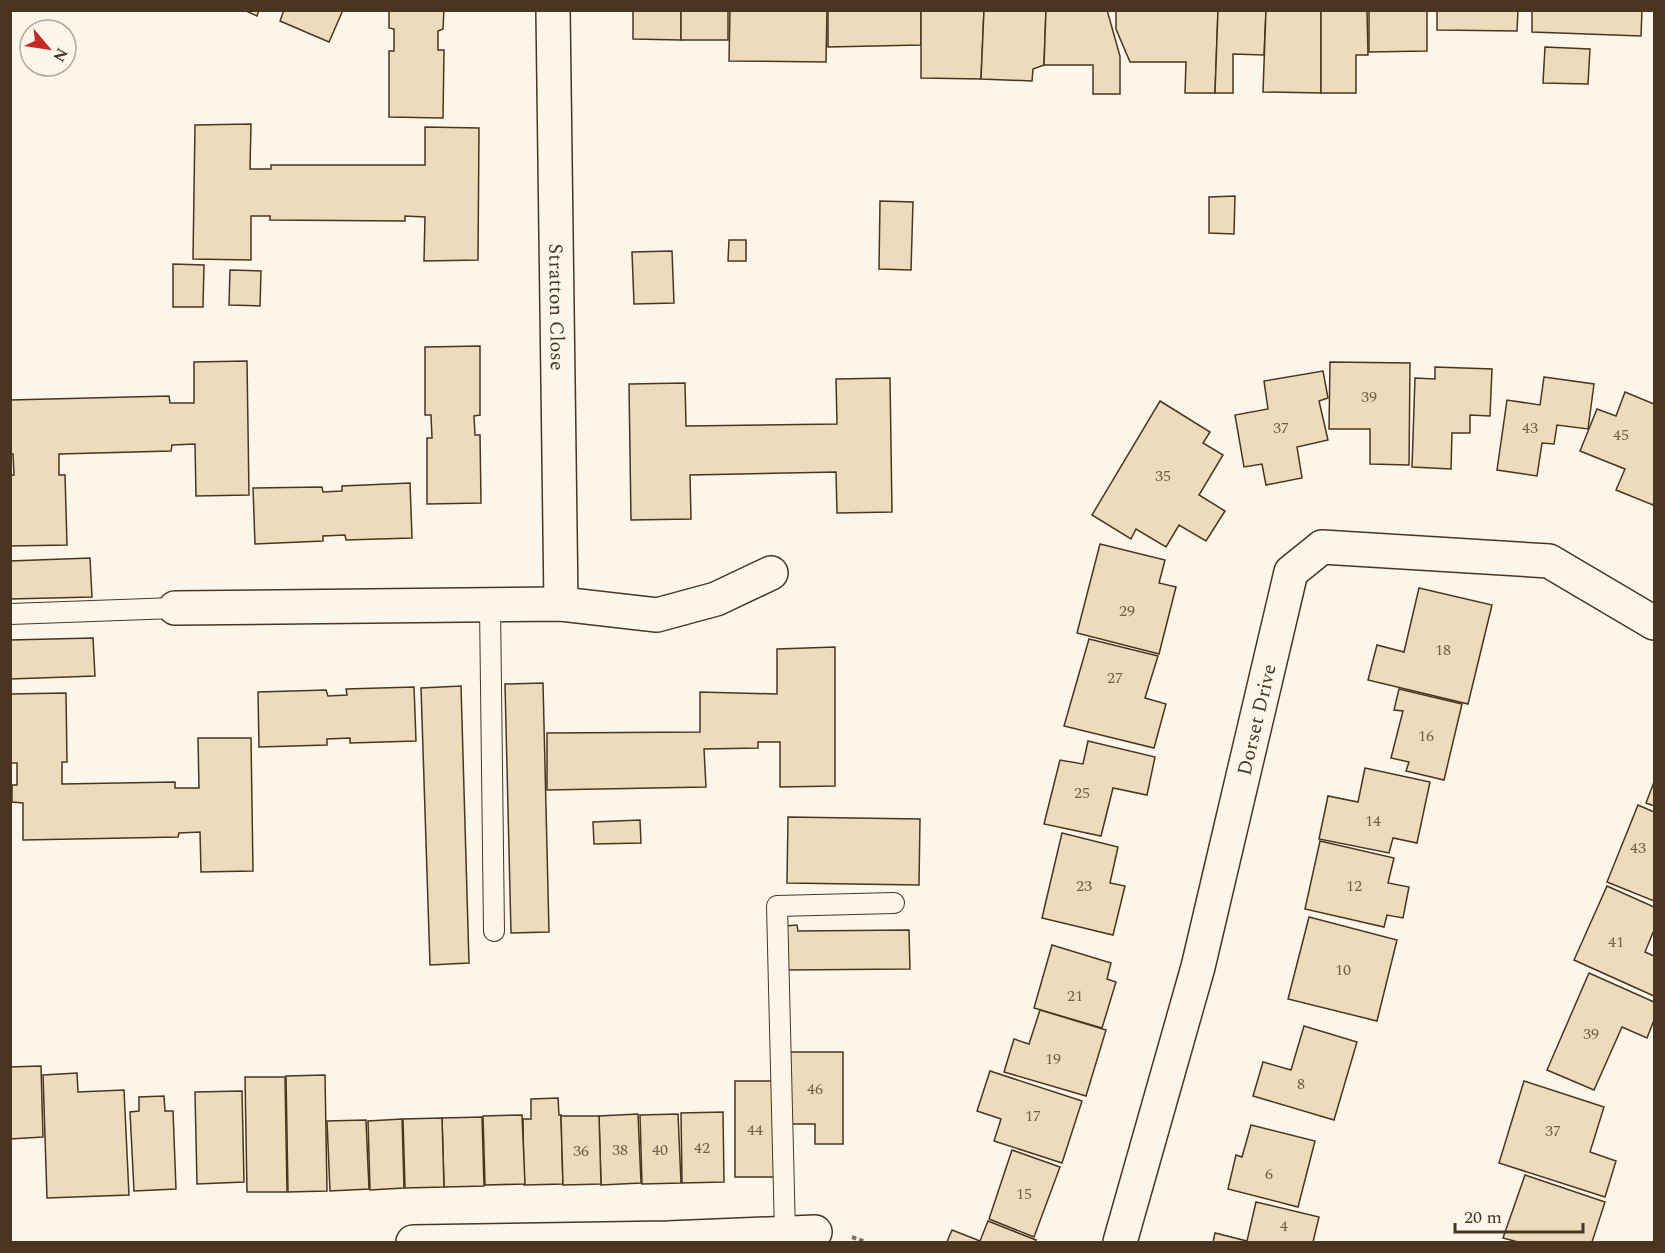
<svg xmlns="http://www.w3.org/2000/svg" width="1665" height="1253" font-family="Spectral,serif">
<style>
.building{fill:#ecdcbc;stroke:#4a3520;stroke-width:1.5}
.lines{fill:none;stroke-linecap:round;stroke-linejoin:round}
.service-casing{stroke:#4a3520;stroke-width:22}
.minor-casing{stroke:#4a3520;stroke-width:36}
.path{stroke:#7f6f5c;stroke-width:4;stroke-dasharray:4.5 3;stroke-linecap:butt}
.service{stroke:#fbf6e9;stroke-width:20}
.minor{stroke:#fbf6e9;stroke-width:33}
.labels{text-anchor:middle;stroke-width:4.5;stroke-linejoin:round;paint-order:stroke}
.number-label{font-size:16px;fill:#725f47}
.street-label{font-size:20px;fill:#4a3520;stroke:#fbf6e9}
</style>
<rect width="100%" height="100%" fill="#fbf6e9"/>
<g class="building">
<polygon points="244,10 259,10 257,16"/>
<polygon points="284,10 343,10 329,42 280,21"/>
<polygon points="389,10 444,10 443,29 438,31 438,50 444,50 443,118 389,117 389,51 394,51 394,29 389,28"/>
<polygon points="633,10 681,10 681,40 633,39"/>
<rect x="681" y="10" width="47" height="30"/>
<polygon points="730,10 827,10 826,62 729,61"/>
<polygon points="828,10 921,10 921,45 828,47"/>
<polygon points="921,10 984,10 981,79 921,78"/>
<polygon points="984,10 1046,10 1044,65 1033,69 1032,81 981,79"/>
<polygon points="1046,10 1107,10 1120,56 1120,94 1093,94 1093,65 1044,65"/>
<polygon points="1116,10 1218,10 1215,93 1185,93 1186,62 1130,62 1116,29"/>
<polygon points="1218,10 1266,10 1264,55 1233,54 1233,93 1215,93"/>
<polygon points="1266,10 1321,10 1321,93 1263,92"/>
<polygon points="1321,10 1367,10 1368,55 1356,55 1356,93 1321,93"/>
<polygon points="1369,10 1427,10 1427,51 1369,52"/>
<polygon points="1437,10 1518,10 1517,31 1437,30"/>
<polygon points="1532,10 1642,10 1641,36 1532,32"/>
<polygon points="1545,47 1590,49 1588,84 1543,83"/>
<polygon points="251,124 250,169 271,169 271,165 425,165 425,127 479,128 478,260 424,261 425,217 405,216 405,221 270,220 270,216 251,216 251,260 193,259 195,125"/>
<polygon points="1235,196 1234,234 1209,233 1209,197"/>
<polygon points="880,201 913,202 911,270 879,269"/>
<polygon points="729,240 746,240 746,261 728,261"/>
<polygon points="672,251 674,303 634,304 632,252"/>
<polygon points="173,264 204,265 203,307 173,307"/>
<polygon points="230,270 261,271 260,306 229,305"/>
<polygon points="480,346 480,415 474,416 475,435 480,435 481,503 427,504 427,438 432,438 431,415 425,415 425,347"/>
<polygon points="247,361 249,495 196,496 195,444 172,445 171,451 59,454 59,475 65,475 67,545 10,546 10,475 14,475 13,454 10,454 10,400 169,396 170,403 194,403 194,362"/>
<polygon points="1330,362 1410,363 1409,465 1370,464 1370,429 1329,429"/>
<polygon points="1435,367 1492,369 1490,416 1470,415 1470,433 1452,433 1451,469 1412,467 1415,378 1435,379"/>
<polygon points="1323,371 1328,398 1319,401 1328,440 1297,447 1302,478 1266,485 1262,464 1244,467 1235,415 1268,409 1264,381"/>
<polygon points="1544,377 1594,384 1588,429 1557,425 1554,444 1542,443 1537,476 1497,470 1507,400 1540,405"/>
<polygon points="890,378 892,512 837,513 836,472 690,475 691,519 631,520 629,384 685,383 686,426 837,424 836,379"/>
<polygon points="1625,392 1654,404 1654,501 1653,505 1616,490 1625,469 1580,451 1597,409 1616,416"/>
<polygon points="1160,401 1210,432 1203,443 1223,455 1199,495 1225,511 1206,541 1179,525 1166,547 1136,529 1131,539 1092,515"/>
<polygon points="410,483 412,538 346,540 345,535 323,536 323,541 255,544 253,488 322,487 323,492 342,491 342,486"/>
<polygon points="1100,544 1165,560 1159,583 1176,587 1159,654 1077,633"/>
<polygon points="90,558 92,597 10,599 10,561"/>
<polygon points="1419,588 1492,605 1468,704 1368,680 1377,645 1404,652"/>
<polygon points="93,638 95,676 10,679 10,640"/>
<polygon points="1089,639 1158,656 1145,698 1166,704 1154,748 1064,726"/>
<polygon points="835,647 835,786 780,787 780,742 758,742 758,748 704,749 706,787 547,790 547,733 700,732 700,692 777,694 777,649"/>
<polygon points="543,683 549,932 511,933 505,684"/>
<polygon points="461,686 469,963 430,965 421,688"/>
<polygon points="414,687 416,741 350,743 350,738 327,739 327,745 259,747 258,692 326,690 328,696 347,695 346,689"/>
<polygon points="1399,689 1462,704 1444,780 1406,771 1409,762 1391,758 1403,711 1394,710"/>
<polygon points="66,693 67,762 62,762 62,784 175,782 175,788 199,788 198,738 251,738 253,871 201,872 200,832 179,833 178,837 23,840 23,803 12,802 12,785 17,785 17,763 10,763 10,694"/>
<polygon points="1088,741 1155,757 1147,795 1113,788 1101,836 1044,824 1060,760 1083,764"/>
<polygon points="1365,768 1430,782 1417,843 1393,838 1389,853 1319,839 1328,796 1358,802"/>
<polygon points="1654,782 1654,806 1646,803"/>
<polygon points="1638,805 1654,812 1654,901 1607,882"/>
<polygon points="788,817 920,819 919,885 787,883"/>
<polygon points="640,820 641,843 594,844 593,822"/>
<polygon points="1062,833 1118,847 1110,883 1125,886 1113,935 1042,918"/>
<polygon points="1320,841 1394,858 1388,883 1409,887 1403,918 1387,915 1384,927 1305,909"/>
<polygon points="1607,886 1654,907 1654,930 1645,952 1654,956 1654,996 1574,960"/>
<polygon points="1309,917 1397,940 1377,1021 1288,999"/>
<polygon points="797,925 798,931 909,930 910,969 785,970 785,926"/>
<polygon points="1052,945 1111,963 1107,979 1116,982 1102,1028 1034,1008"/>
<polygon points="1589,973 1654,1002 1654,1020 1647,1038 1622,1027 1594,1090 1547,1070"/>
<polygon points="1040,1010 1106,1030 1086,1096 1004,1072 1014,1039 1029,1044"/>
<polygon points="1304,1026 1357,1042 1334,1120 1253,1096 1263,1062 1291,1070"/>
<polygon points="788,1052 843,1052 843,1144 815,1144 815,1124 787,1124"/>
<polygon points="41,1066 43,1137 10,1139 10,1067"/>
<polygon points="990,1071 1082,1101 1062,1163 994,1141 1001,1119 977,1111"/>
<polygon points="77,1073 78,1092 124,1090 129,1195 47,1198 43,1075"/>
<polygon points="325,1075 327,1191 288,1192 286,1076"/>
<polygon points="245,1077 285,1077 287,1192 247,1192"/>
<polygon points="735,1081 775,1081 774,1177 735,1177"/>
<polygon points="1524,1081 1604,1107 1590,1152 1616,1161 1605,1197 1499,1163"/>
<polygon points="242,1091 244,1182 197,1184 195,1092"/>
<polygon points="164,1096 165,1111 173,1111 176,1189 134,1191 130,1112 139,1111 139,1097"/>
<polygon points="558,1098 559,1115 561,1115 563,1184 524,1185 523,1119 531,1119 531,1099"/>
<polygon points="723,1112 724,1182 682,1183 681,1113"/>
<polygon points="638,1114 641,1183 601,1185 599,1116"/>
<polygon points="678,1114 681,1183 642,1184 640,1115"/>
<polygon points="522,1115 525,1184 485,1185 483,1116"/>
<polygon points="561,1116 599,1116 601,1184 563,1185"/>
<polygon points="482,1117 484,1186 444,1187 442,1118"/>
<polygon points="442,1118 444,1187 405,1188 403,1119"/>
<polygon points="402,1119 404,1188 370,1190 368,1121"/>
<polygon points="366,1120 369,1189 330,1191 327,1121"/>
<polygon points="1251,1125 1315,1141 1298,1207 1228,1189 1236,1155 1242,1157"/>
<polygon points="1012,1150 1060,1167 1034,1237 989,1219"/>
<polygon points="1525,1175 1605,1202 1592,1242 1518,1242 1503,1238"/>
<polygon points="1256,1202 1319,1217 1313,1242 1213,1242 1215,1233 1247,1241"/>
<polygon points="988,1221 1036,1240 1035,1242 947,1242 952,1230 980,1241"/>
</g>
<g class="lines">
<g class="service-casing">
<g id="service">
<polyline points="490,605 494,931"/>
<polyline points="10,614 175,608"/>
<polyline points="785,1233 777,906 894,903"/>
</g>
</g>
<g class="minor-casing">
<g id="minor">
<path id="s1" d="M553,10L561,604"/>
<polyline points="175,608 561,604 657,615 716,599 771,573"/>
<polyline points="413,1242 668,1238 815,1232"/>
<path id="s2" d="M1120,1242L1198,967L1291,572L1322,547L1549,561L1654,623"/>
</g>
</g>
<polyline class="path" points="852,1237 866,1242"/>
<use href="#service" class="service"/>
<use href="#minor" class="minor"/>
</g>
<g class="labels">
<g class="number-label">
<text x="1369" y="402">39</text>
<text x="1281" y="433">37</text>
<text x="1530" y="433">43</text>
<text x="1621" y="440">45</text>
<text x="1163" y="481">35</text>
<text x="1127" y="616">29</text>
<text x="1443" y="655">18</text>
<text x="1115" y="683">27</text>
<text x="1426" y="741">16</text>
<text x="1082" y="798">25</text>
<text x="1373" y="826">14</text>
<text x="1638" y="853">43</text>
<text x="1084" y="891">23</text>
<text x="1354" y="891">12</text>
<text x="1616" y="947">41</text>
<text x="1343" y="975">10</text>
<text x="1075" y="1001">21</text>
<text x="1591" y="1039">39</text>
<text x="1053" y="1064">19</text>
<text x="1301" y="1089">8</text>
<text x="815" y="1094">46</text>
<text x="1033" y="1121">17</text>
<text x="755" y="1135">44</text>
<text x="1553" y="1136">37</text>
<text x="702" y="1153">42</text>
<text x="620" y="1155">38</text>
<text x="660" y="1155">40</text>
<text x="581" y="1156">36</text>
<text x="1269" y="1179">6</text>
<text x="1024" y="1199">15</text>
<text x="1284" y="1231">4</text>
</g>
<g class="street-label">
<text dy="7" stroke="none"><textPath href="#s1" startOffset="297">Stratton Close</textPath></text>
<text dy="7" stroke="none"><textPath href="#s2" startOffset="540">Dorset Drive</textPath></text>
</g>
</g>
<rect width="1665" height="1253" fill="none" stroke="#4a3520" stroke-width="24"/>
<g transform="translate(48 48) rotate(119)"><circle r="28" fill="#fbf6e9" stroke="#b4a999" stroke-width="1.5"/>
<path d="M0-4.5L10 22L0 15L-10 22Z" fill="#c62828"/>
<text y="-9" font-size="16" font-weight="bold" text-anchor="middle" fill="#4a3520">N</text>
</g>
<path d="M1455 1223v9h128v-9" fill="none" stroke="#4a3520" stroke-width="3"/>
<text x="1464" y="1223" font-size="18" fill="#4a3520" stroke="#fbf6e9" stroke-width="4.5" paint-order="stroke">20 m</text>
</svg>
